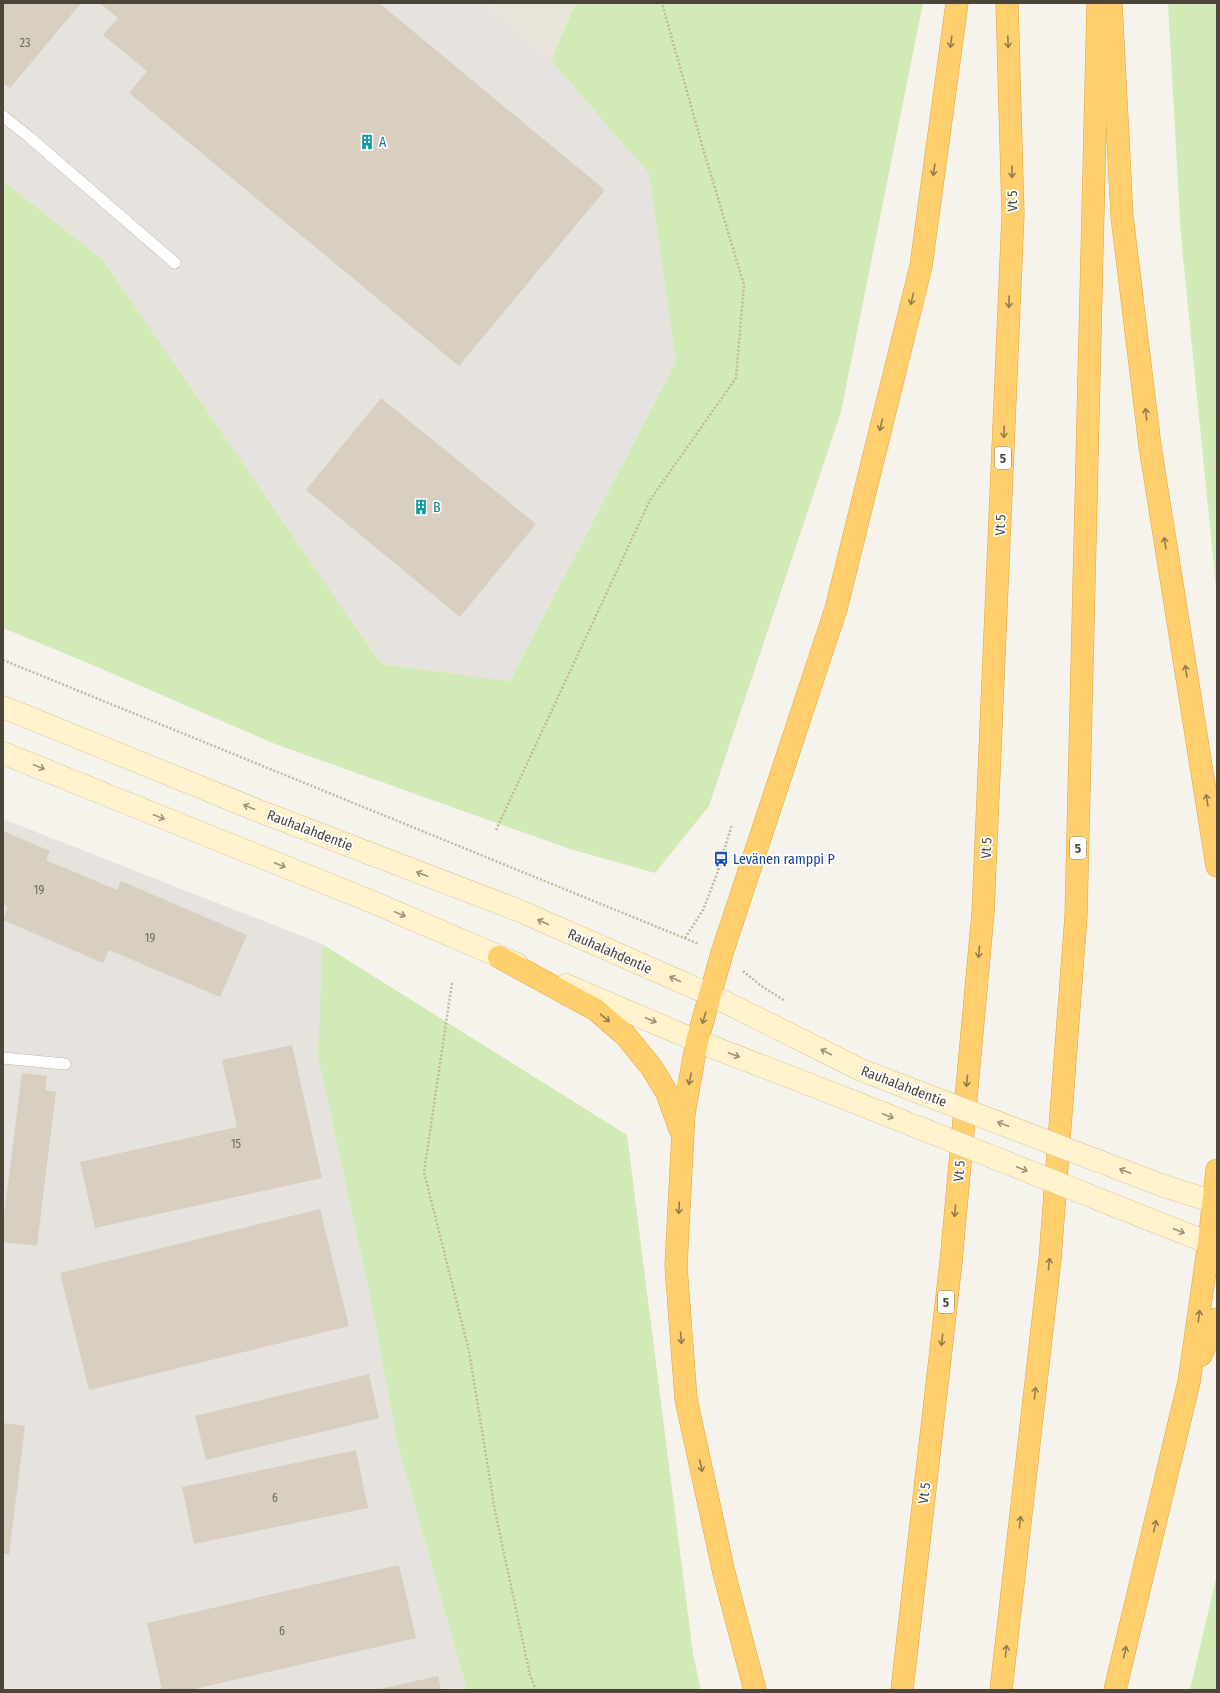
<svg xmlns="http://www.w3.org/2000/svg" width="1220" height="1693" font-family="'Fira Sans Condensed',sans-serif">
<style>
.residential{fill:#eae5da}
.industrial{fill:#e6e2dd}
.green{fill:#d2eab5}
.building{fill:#d8cfc1}
.lines{fill:none;stroke-linecap:round;stroke-linejoin:round}
.lane-casing{stroke:#c2bbae;stroke-width:12}
.secondary-casing{stroke:#d6c79b;stroke-width:23}
.highway-casing{stroke:#e0a43c;stroke-width:23}
.path{stroke:#c4b79f;stroke-width:2.5;stroke-dasharray:2 2;stroke-linecap:butt}
.lane{stroke:#fff;stroke-width:11}
.secondary{stroke:#fff3cd;stroke-width:22}
.highway{stroke:#ffcf6e;stroke-width:22}
.secondary-bridge-casing{stroke:#d6c79b;stroke-width:23;stroke-linecap:butt}
.secondary-bridge{stroke:#fff3cd;stroke-width:22}
.oneway{stroke:#937c4e}
.oneway2{stroke:#9c937c}
.labels{text-anchor:middle;stroke-width:3.5;stroke-linejoin:round;paint-order:stroke}
.number-label{font-size:12px;fill:#6e675b}
.shield{fill:#fff;stroke:#817c74;stroke-width:1}
.shield-label{font-size:13px;font-weight:bold;fill:#4b4439}
.culture-label{font-size:14px;fill:#0d838f;stroke:#fff;text-anchor:start}
.street-label{font-size:14px;fill:#4b4439;stroke:#fff}
.transit-label{font-size:14px;fill:#164399;stroke:#fff;text-anchor:start}
</style>
<rect width="100%" height="100%" fill="#f6f3ec"/>
<polygon class="residential" points="483,3 576,3 551,60"/>
<g class="industrial">
<polygon points="3,3 483,3 551,60 649,174 676,362 510,681 381,664 103,260 3,181"/>
<polygon points="3,819 322,944 318,1057 370,1296 398,1446 467,1690 3,1690"/>
</g>
<g class="green">
<polygon points="576,3 923,3 841,412 709,806 655,873 570,849 275,744 83,661 3,628 3,181 103,260 381,664 510,681 676,362 649,174 551,60"/>
<polygon points="1168,3 1217,3 1217,596 1181,236"/>
<polygon points="322,944 627,1135 693,1654 701,1690 467,1690 398,1446 370,1296 318,1057"/>
<polygon points="1217,1574 1217,1690 1190,1690"/>
</g>
<g class="building">
<polygon points="3,3 81,3 10,88 3,83"/>
<polygon points="100,3 379,3 605,190 459,366 129,93 147,71 103,35 118,18"/>
<polygon points="381,398 536,524 460,617 306,490"/>
<polygon points="3,831 50,851 46,860 117,890 121,881 247,935 220,997 109,950 103,963 3,920 8,907 3,904"/>
<polygon points="292,1045 322,1178 95,1228 80,1162 237,1127 222,1060"/>
<polygon points="22,1073 47,1076 45,1090 56,1092 37,1246 3,1242 3,1224"/>
<polygon points="320,1209 349,1326 89,1390 60,1273"/>
<polygon points="369,1374 379,1418 206,1460 195,1416"/>
<polygon points="3,1423 25,1426 9,1554 3,1554"/>
<polygon points="356,1450 368,1508 194,1544 182,1487"/>
<polygon points="399,1565 416,1638 190,1690 162,1690 147,1623"/>
<polygon points="438,1676 441,1690 380,1690 380,1689"/>
</g>
<g class="lines">
<g class="lane-casing">
<g id="lane">
<polyline points="3,116 28,136 175,263"/>
<polyline points="3,1058 65,1064"/>
</g>
</g>
<g class="secondary-casing">
<g id="secondary">
<polyline points="3,707 259,811 520,911 711,995 861,1070"/>
<polyline points="3,753 370,901 517,964"/>
<polyline points="566,985 697,1041 852,1101"/>
<polyline points="1161,1185 1217,1203"/>
<polyline points="1148,1219 1217,1246"/>
</g>
</g>
<g class="highway-casing">
<g id="highway">
<polyline points="1111,3 1122,216 1150,446 1217,866"/>
<polyline points="499,957 596,1010 626,1036 652,1068 667,1093 680,1129"/>
<polyline points="1201,1355 1217,1319"/>
<polyline points="755,1690 724,1573 686,1399 676,1266 684,1113 697,1041 722,953 836,609 921,266 957,3"/>
<polyline points="902,1690 951,1262 983,913 1013,215 1007,3"/>
<polyline points="1001,1690 1050,1259 1076,916 1098,3"/>
<polyline points="1115,1690 1189,1382 1209,1243 1217,1170"/>
</g>
</g>
<g class="path">
<polyline points="3,660 699,944"/>
<polyline points="496,830 650,500 736,378 744,285 702,145 662,3"/>
<polyline points="685,938 703,910 717,874 732,824"/>
<polyline points="743,971 760,985 785,1001"/>
<polyline points="452,983 424,1172 469,1351 495,1511 530,1675 536,1690"/>
</g>
<use href="#lane" class="lane"/>
<use href="#secondary" class="secondary"/>
<use href="#highway" class="highway"/>
<g class="secondary-bridge-casing">
<g id="secondary-bridge">
<polyline points="861,1070 1161,1185"/>
<polyline points="852,1101 1148,1219"/>
</g>
</g>
<use href="#secondary-bridge" class="secondary-bridge"/>
</g>
<defs><path id="oneway-shaft" d="M-6 0H5M1.5-3L5.5 0L1.5 3" fill="none" stroke-width="1.6" stroke-linecap="round" stroke-linejoin="round"/></defs>
<g class="oneway">
<use href="#oneway-shaft" transform="translate(951 42) rotate(98)"/>
<use href="#oneway-shaft" transform="translate(1008 42) rotate(88)"/>
<use href="#oneway-shaft" transform="translate(934 170) rotate(98)"/>
<use href="#oneway-shaft" transform="translate(1012 172) rotate(88)"/>
<use href="#oneway-shaft" transform="translate(912 299) rotate(104)"/>
<use href="#oneway-shaft" transform="translate(1009 302) rotate(92)"/>
<use href="#oneway-shaft" transform="translate(1146 414) rotate(-97)"/>
<use href="#oneway-shaft" transform="translate(881 425) rotate(104)"/>
<use href="#oneway-shaft" transform="translate(1004 432) rotate(92)"/>
<use href="#oneway-shaft" transform="translate(1165 543) rotate(-99)"/>
<use href="#oneway-shaft" transform="translate(1186 671) rotate(-99)"/>
<use href="#oneway-shaft" transform="translate(1207 800) rotate(-99)"/>
<use href="#oneway-shaft" transform="translate(979 952) rotate(95)"/>
<use href="#oneway-shaft" transform="translate(605 1018) rotate(40)"/>
<use href="#oneway-shaft" transform="translate(704 1018) rotate(107)"/>
<use href="#oneway-shaft" transform="translate(690 1079) rotate(101)"/>
<use href="#oneway-shaft" transform="translate(967 1081) rotate(95)"/>
<use href="#oneway-shaft" transform="translate(679 1208) rotate(93)"/>
<use href="#oneway-shaft" transform="translate(955 1211) rotate(95)"/>
<use href="#oneway-shaft" transform="translate(1049 1264) rotate(-84)"/>
<use href="#oneway-shaft" transform="translate(1199 1316) rotate(-82)"/>
<use href="#oneway-shaft" transform="translate(681 1338) rotate(85)"/>
<use href="#oneway-shaft" transform="translate(942 1340) rotate(97)"/>
<use href="#oneway-shaft" transform="translate(1035 1393) rotate(-84)"/>
<use href="#oneway-shaft" transform="translate(701 1466) rotate(78)"/>
<use href="#oneway-shaft" transform="translate(1020 1522) rotate(-84)"/>
<use href="#oneway-shaft" transform="translate(1155 1526) rotate(-77)"/>
<use href="#oneway-shaft" transform="translate(1006 1651) rotate(-84)"/>
<use href="#oneway-shaft" transform="translate(1125 1652) rotate(-77)"/>
</g>
<g class="oneway2">
<use href="#oneway-shaft" transform="translate(39 767) rotate(22)"/>
<use href="#oneway-shaft" transform="translate(249 807) rotate(-158)"/>
<use href="#oneway-shaft" transform="translate(159 817) rotate(22)"/>
<use href="#oneway-shaft" transform="translate(280 865) rotate(22)"/>
<use href="#oneway-shaft" transform="translate(422 874) rotate(-159)"/>
<use href="#oneway-shaft" transform="translate(400 914) rotate(23)"/>
<use href="#oneway-shaft" transform="translate(543 922) rotate(-156)"/>
<use href="#oneway-shaft" transform="translate(675 979) rotate(-156)"/>
<use href="#oneway-shaft" transform="translate(651 1020) rotate(23)"/>
<use href="#oneway-shaft" transform="translate(826 1052) rotate(-153)"/>
<use href="#oneway-shaft" transform="translate(734 1055) rotate(21)"/>
<use href="#oneway-shaft" transform="translate(888 1116) rotate(22)"/>
<use href="#oneway-shaft" transform="translate(1003 1124) rotate(-159)"/>
<use href="#oneway-shaft" transform="translate(1022 1169) rotate(22)"/>
<use href="#oneway-shaft" transform="translate(1125 1171) rotate(-159)"/>
<use href="#oneway-shaft" transform="translate(1179 1231) rotate(21)"/>
</g>
<defs>
<g id="building-bare" transform="scale(1.2)"><path d="M-4-6H4V6H1V3H-1V6H-4ZM-2.5-4.3h1.7v1.8h-1.7ZM.8-4.3h1.7v1.8H.8ZM-2.5-1h1.7V.8h-1.7ZM.8-1h1.7V.8H.8Z" fill="#0f9aa8" stroke="#fff" stroke-width="2.5" paint-order="stroke"/></g>
<g id="bus-bare" transform="scale(1.2)"><path d="M-5-6H5V4H4V6H2V4H-2V6H-4V4H-5ZM-3.5-4V0h7V-4ZM-3.5 1.2v1.5H-2V1.2ZM2 1.2v1.5H3.5V1.2Z" fill="#1a4fb4" stroke="#fff" stroke-width="2.5" paint-order="stroke"/></g>
</defs>
<g fill-rule="evenodd">
<use href="#building-bare" x="367" y="142"/>
<use href="#building-bare" x="421" y="507"/>
<use href="#bus-bare" x="721" y="859"/>
</g>
<g class="labels">
<g class="number-label">
<text x="25" y="47">23</text>
<text x="39" y="894">19</text>
<text x="150" y="942">19</text>
<text x="236" y="1148">15</text>
<text x="275" y="1502">6</text>
<text x="282" y="1635">6</text>
</g>
<g class="shield">
<rect x="995" y="447" width="16" height="22" rx="3"/>
<rect x="1070" y="837" width="16" height="22" rx="3"/>
<rect x="938" y="1291" width="16" height="22" rx="3"/>
</g>
<g class="shield-label">
<text x="1003" y="463">5</text>
<text x="1078" y="853">5</text>
<text x="946" y="1307">5</text>
</g>
<g class="culture-label">
<text x="379" y="147">A</text>
<text x="433" y="512">B</text>
</g>
<g class="street-label">
<text transform="translate(1012 201) rotate(-91)" y="5">Vt 5</text>
<text transform="translate(1000 525) rotate(-88)" y="5">Vt 5</text>
<text transform="translate(310 830) rotate(21)" y="5">Rauhalahdentie</text>
<text transform="translate(986 848) rotate(-88)" y="5">Vt 5</text>
<text transform="translate(610 951) rotate(24)" y="5">Rauhalahdentie</text>
<text transform="translate(904 1086) rotate(21)" y="5">Rauhalahdentie</text>
<text transform="translate(959 1171) rotate(-85)" y="5">Vt 5</text>
<text transform="translate(924 1493) rotate(-83)" y="5">Vt 5</text>
</g>
<g class="transit-label">
<text x="733" y="864">Levänen ramppi P</text>
</g>
</g>
<rect width="1220" height="1693" fill="none" stroke="#4b4439" stroke-width="8"/>
</svg>
